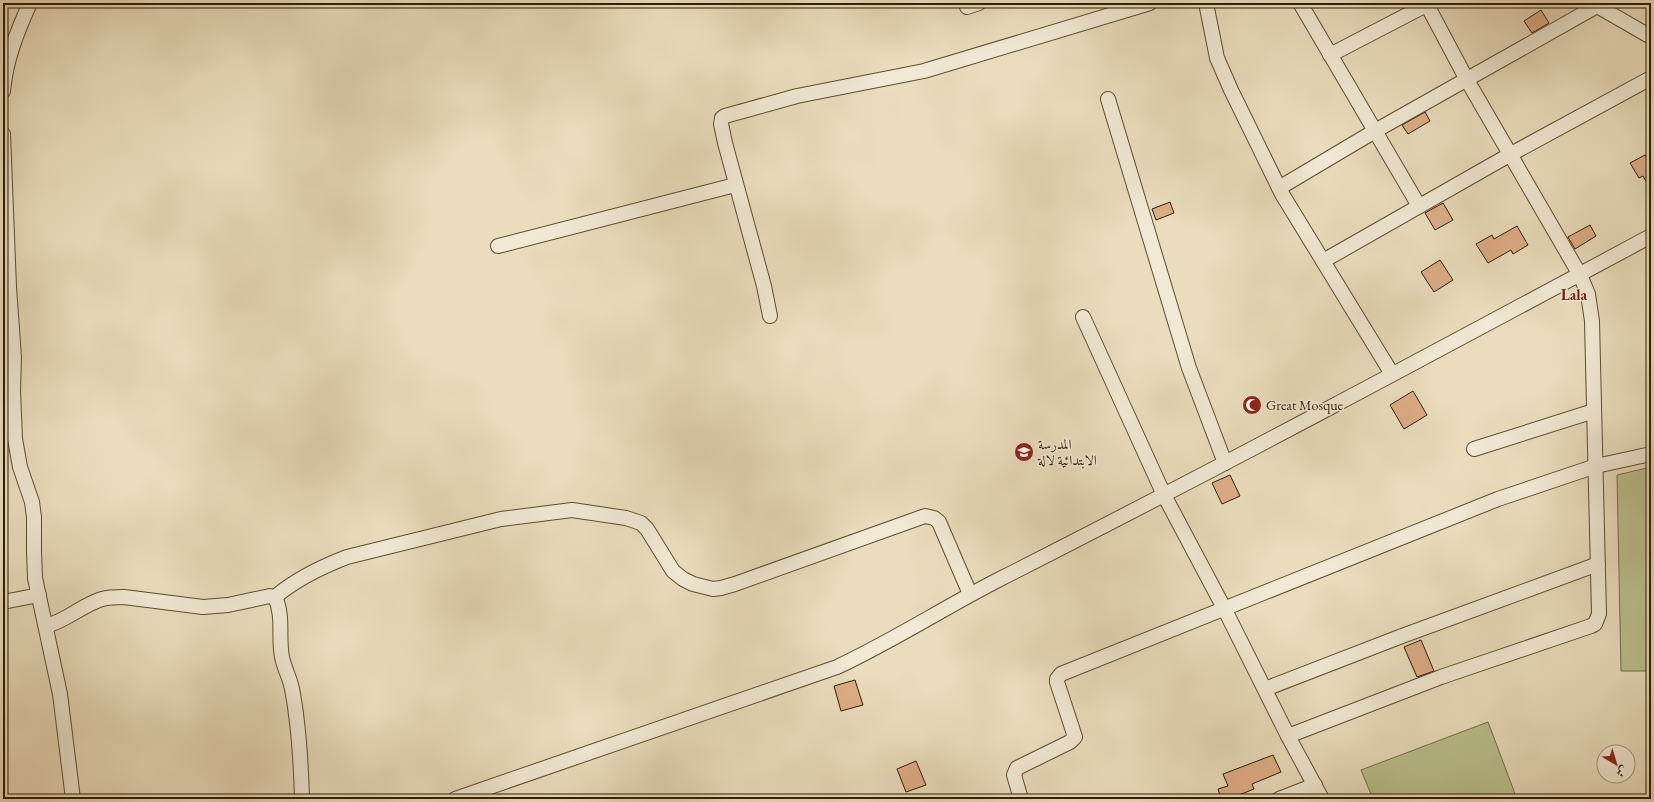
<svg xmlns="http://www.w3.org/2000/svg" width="1654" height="802" font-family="'EB Garamond',Amiri,serif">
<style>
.green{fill:#bbc08e;stroke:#746e49}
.building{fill:#deae87;stroke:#2e1d04}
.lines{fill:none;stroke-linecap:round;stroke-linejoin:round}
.street-casing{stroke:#5d4d32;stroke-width:16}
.street{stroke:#f1e9d4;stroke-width:14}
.labels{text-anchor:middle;stroke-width:3;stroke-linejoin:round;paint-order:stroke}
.poi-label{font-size:14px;fill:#2e1d04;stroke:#f1e9d4;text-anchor:start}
.neighbourhood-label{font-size:15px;font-weight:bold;fill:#7a1f14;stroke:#f1e9d4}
</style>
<rect width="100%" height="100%" fill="#eaddbd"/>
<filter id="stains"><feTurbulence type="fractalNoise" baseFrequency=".005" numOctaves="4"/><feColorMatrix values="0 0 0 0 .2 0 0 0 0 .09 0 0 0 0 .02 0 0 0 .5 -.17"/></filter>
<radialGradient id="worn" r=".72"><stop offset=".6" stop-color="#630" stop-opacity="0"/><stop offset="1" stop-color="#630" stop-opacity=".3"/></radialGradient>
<g class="green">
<polygon points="1651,467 1651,671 1621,671 1617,475"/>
<polygon points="1488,722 1517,799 1373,799 1361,770"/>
</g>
<g class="building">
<polygon points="1541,10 1549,23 1532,33 1524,21"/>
<polygon points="1425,112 1430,121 1408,134 1402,125"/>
<polygon points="1645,155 1651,165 1651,190 1643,176 1639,178 1630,163"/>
<polygon points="1170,202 1174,213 1156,220 1152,209"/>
<polygon points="1443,203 1453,220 1435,230 1425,213"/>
<polygon points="1590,225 1596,236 1575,249 1568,237"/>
<polygon points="1517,226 1528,245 1513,254 1511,250 1488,263 1476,244 1492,235 1494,239"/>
<polygon points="1440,260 1453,280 1434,292 1421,272"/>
<polygon points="1413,391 1427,415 1404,429 1390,405"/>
<polygon points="1230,475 1240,496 1222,504 1212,483"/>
<polygon points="1421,640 1434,671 1417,677 1404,647"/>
<polygon points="855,680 863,705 841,711 834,686"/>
<polygon points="1273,755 1281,772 1252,784 1254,789 1229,799 1221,799 1218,789 1228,786 1223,774"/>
<polygon points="916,761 926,785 906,792 897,769"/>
</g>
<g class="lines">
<g class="street-casing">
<g id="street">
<polyline points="1206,3 1217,58 1231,90 1282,194 1392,374"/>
<polyline points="1300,3 1419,206"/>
<polyline points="1592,3 1651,37"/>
<polyline points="967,7 979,3"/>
<polyline points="1330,55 1430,3"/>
<path d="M3,91C6,59 17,32 30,3"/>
<polyline points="1108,99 1189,368 1225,463"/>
<polyline points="3,134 9,287 14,357 13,390 15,439 20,467 32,502 34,517 34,551 35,578 60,694 73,799"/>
<polyline points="1279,188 1375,131 1597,6"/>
<polyline points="498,246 735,185"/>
<polyline points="1323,261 1511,154 1651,78"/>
<polyline points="770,316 764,286 725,143 721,124 722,118 725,116 797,96 924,71 1150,3"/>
<polyline points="1083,317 1164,495 1224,608 1288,736 1322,799"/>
<polyline points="1474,449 1594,411"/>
<path d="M275,597C296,579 321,567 347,557L501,519L572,510L626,518L641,523L647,529L673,571L683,579L693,584L713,589L721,588L735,584L925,516L934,518L939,522L970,594"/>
<polyline points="3,602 39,595"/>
<path d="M46,626C66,621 82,605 102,599C109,597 116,597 124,597L203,607L228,605L270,596L275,597C284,616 278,637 282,657C284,668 290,678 292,689C299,725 301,762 302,799"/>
<polyline points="1265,689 1402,636 1598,564"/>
<polyline points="1288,736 1441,677 1591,626 1595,624 1599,614 1592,321 1588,294 1580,275 1467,80 1426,3"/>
<path d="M455,799L837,667C893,641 945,607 1000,579C1219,468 1435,352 1651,236"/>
<polyline points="1021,799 1014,775 1017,768 1070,742 1075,737 1057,682 1057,679 1061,674 1498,499 1596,466 1651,454"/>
<polyline points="1279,799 1315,785"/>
</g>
</g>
<use href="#street" class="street"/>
</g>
<defs>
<g id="mosque-disc" transform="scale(1)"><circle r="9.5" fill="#8f2418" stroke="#f1e9d4"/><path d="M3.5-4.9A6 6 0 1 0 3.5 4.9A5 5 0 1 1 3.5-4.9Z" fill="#fff"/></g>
<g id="school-disc" transform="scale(1)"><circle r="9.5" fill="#8f2418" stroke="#f1e9d4"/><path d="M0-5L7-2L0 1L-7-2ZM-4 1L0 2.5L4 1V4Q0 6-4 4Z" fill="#fff"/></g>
</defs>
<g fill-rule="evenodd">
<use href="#mosque-disc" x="1252" y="405"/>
<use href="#school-disc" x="1024" y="452"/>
</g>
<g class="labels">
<g class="poi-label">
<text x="1266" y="410">Great Mosque</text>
<text x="1038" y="449">المدرسة<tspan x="1038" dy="16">الابتدائية لالة</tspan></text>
</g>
<g class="neighbourhood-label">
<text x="1574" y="300">Lala</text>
</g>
</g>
<rect width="1654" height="802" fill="none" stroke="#eaddbd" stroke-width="16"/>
<rect x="4" y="4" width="1646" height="794" fill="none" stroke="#2e1d04" stroke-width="2"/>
<rect x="8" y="8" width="1638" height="786" fill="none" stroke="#2e1d04"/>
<g transform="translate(1616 764) rotate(142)"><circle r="19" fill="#f1e9d4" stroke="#a39781"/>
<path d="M0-3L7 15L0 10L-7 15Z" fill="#8f2418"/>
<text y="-6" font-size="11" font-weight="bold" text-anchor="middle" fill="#2e1d04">ش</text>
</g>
<rect width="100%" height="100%" filter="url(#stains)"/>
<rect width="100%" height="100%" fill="url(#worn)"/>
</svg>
